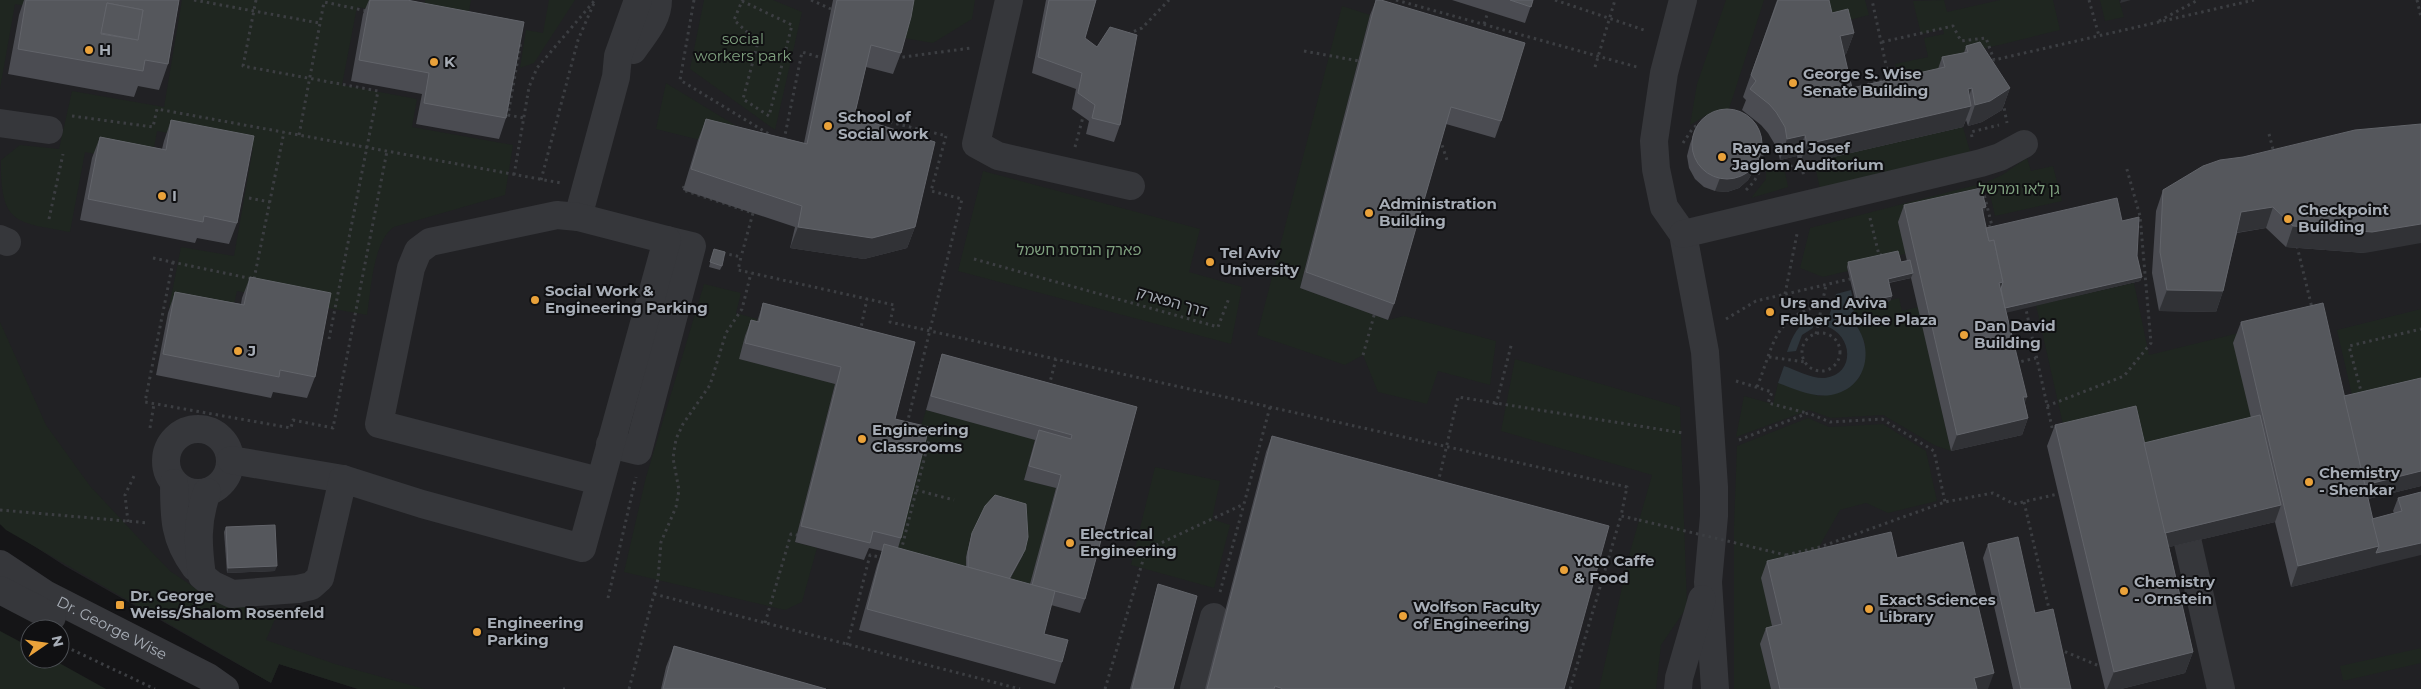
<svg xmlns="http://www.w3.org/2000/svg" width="2421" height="689" font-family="Montserrat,'Noto Sans Hebrew',sans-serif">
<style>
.built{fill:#212124}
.green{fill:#1f2620}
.water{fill:#2e363c}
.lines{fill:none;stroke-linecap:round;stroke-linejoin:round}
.path{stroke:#3c3e42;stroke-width:3;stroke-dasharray:2.5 4;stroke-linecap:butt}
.minor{stroke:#36373b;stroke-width:28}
.path-bridge{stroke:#3c3e42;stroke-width:3;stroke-dasharray:2.5 4;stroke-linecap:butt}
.wall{fill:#4b4c52}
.shaded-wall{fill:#313236}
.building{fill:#55575c;stroke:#62646a;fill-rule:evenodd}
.poi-dot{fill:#eaa23a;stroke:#101012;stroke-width:2}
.labels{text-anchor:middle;stroke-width:4;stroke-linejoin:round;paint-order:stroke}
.park-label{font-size:15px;fill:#7fa07f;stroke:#101012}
.poi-label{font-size:15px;font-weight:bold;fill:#a7adb6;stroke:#101012;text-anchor:start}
.street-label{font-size:15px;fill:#a7adb6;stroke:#101012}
</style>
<rect width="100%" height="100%" fill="#151517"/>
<polygon class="built" points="0,0 2421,0 2421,689 358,689 279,664 271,683 65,566 0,524"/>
<g class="green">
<polygon points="0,0 70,0 68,13 15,4 0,89"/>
<path d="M182,0H404L425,3V0H471L466,27L357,7L342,85L417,99L412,127L513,145L505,195L394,227C373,241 371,290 367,315L237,291L231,318L169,307L181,247L234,256L253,148L157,131L151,164L85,152L70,232C16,222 0,225 1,160L20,145L59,149L72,91L164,107Z"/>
<polygon points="549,0 575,0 534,63 520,68 526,30 543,33"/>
<polygon points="704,0 773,0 802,12 775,130 690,69"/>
<polygon points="910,0 975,0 972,19 933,43 904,38"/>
<polygon points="1726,0 1764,0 1728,112 1705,116 1690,125 1697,84"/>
<polygon points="1816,0 1865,0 1869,15 1822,27"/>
<polygon points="1944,0 1947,12 2000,0 2053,0 2060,30 1954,56 1977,54 1901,88 1895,64 1928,57 1924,38 1944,34 1943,29 1921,34 1913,1"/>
<polygon points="2100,0 2119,0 2124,17 2105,21"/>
<polygon points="1342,6 1370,15 1300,288 1388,320 1404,316 1496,341 1490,385 1438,371 1427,404 1378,392 1363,355 1345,365 1257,335"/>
<polygon points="666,83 800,165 656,129"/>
<polygon points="1963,127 1971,155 1820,189 1814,161"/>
<polygon points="2027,158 2031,171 2053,166 2062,201 1995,216 1987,182 2002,175"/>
<polygon points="1784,168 1788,187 1751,198 1766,179 1766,171"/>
<polygon points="983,171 1200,229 1189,272 1242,287 1231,344 958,271"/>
<polygon points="1976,185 1981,203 1905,254 1847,267 1848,271 1823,277 1800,268 1810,228"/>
<polygon points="2134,283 2149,355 2313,315 2254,432 2136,460 2067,442 2036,305"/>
<polygon points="704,284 741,293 736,313 757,319 753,339 740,359 835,384 795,542 817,548 802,602 785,610 624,572 646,477"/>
<polygon points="1899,298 1902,311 1918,307 1951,451 1934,445 1883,415 1831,418 1809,410 1736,437 1744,396 1773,404 1778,383 1819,396 1843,391 1852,385 1860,377 1865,344 1858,327 1848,317 1855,309"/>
<polygon points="2421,309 2421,382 2355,408 2337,330"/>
<polygon points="0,322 46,425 90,486 147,547 170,571 213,600 278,612 266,640 335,664 425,689 358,689 279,664 271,683 6,530 0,524"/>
<polygon points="1515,359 1680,407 1687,607 1661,645 1656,689 1599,689 1630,552 1652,475 1501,431"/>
<polygon points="926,410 1035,439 1024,480 1056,488 1027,598 999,599 1023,555 983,511 970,538 966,571 895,554 916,442"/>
<polygon points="1808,418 1829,427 1883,424 1926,451 1937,501 1888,513 1866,503 1840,510 1819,547 1841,559 1776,641 1761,644 1771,689 1734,689 1734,526 1737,446"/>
<polygon points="1155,467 1220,481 1212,519 1230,525 1214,588 1131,565"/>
<polygon points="0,631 30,647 30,659 52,659 106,689 0,689"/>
<polygon points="2421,648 2421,663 2343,681 2340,666"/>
</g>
<g class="water">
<path d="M1851,290L1855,309L1848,317C1876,340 1871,388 1831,395C1813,398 1795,389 1778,383L1784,366C1796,370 1812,379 1825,378C1856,374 1853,335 1826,326L1836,294Z"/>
<path d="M1812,320L1813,328L1802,335L1796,351L1787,352C1792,339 1796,324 1812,320Z"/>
</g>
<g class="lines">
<g class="path">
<polyline points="194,0 319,23"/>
<polyline points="256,0 243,66 378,91 329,339"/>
<polyline points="694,0 680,80 772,136"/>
<polyline points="811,0 831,9"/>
<polyline points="1396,0 1637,67"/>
<polyline points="1555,0 1647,31"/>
<polyline points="2089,0 2099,36"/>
<polyline points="2417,0 2421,17"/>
<polygon points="742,1 792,25 769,116 743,99 758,42 734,20"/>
<polyline points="2159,21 2198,0"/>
<polyline points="1484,24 1488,12"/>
<polyline points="1128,34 1142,28 1169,0"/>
<polyline points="518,40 521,41 508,115 524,118"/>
<polyline points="1882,42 1953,26 1961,41 1986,38 1994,60 2254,0"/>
<polyline points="1304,51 1359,61"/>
<polyline points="896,58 971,48"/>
<polyline points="1595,67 1615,0"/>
<polyline points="1856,90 1858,87 1889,79 1872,0"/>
<polyline points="2003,102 2007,123"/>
<polyline points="852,113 947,136"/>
<polyline points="72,116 153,127 157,109 561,183"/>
<polyline points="2269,134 2274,153"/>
<polyline points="299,135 324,2 367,11"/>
<polyline points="1972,137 1971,132 1999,125"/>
<polyline points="1440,139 1447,160"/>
<polyline points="784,140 802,52 822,58"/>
<polyline points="1683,143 1693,128 1700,123"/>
<polyline points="1075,147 1083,117"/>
<polyline points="1761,168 1790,162 1792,170 1802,168 1804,177"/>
<polyline points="514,175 529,87 537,68 595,0"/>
<polyline points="541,180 578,40 594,3"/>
<polyline points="684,186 683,190 753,213 741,257"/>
<path d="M1746,190C1760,177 1764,164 1761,146"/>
<polyline points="249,198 270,202"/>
<polyline points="1870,218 1879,255 1882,255"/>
<polyline points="49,219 63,154"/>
<polyline points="1982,228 1992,226 1983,190"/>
<polyline points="2297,246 2312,308"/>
<polyline points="723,253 741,257 738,270 894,305 890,322 1627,487 1621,516 1639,520"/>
<polyline points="153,258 253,279"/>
<polyline points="974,259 1218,327 1229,298"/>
<polyline points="173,262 145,402 291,428 293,420 333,428 387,151"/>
<polyline points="254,279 284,132"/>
<polyline points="1785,294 1797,234"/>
<polyline points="2025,305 2053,432"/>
<polyline points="1726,319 1756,301 1850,279"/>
<polyline points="860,332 867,299"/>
<circle cx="1821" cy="352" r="19"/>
<polyline points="1816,334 1826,285"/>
<polyline points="1363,355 1375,312"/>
<polyline points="1769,357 1805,362"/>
<polyline points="2015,363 2036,358"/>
<polyline points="1736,381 1772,392 1768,403 1807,413"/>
<polyline points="1049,386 1056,359"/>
<path d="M1757,387C1774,345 1773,317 1822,305"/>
<polyline points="2362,395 2349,346 2421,329"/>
<polyline points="1496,405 1512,342"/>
<polyline points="2047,406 2124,376 2151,343 2140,216 2126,166"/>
<polyline points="907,424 962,199 931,191 946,136"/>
<polyline points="150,428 154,404"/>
<polyline points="1739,440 1808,413 1830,422 1882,419 1934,451 1945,502"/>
<polyline points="1438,483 1458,397 1683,433"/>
<polyline points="916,490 954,500"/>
<polyline points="2024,502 2050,613"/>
<polyline points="0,510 149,523"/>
<polyline points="128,522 125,495 135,474"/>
<polyline points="901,551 929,440 922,438"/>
<polyline points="1786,555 1820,547 1945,502 1993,493 2014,504 2058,494"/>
<polyline points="1220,592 1244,504"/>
<polyline points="654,594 1020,689"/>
<polyline points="608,598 636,477"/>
<polyline points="765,623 791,534 797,535"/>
<polyline points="60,644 155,689"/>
<polyline points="847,645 870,555 884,558"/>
<polyline points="2059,649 2099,666"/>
<polyline points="563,689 565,689"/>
<polyline points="629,689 658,579 661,542 676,507 679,490 673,458 676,439 683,424 710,385 726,333 742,309 751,273"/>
<polyline points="1105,689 1146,550 1244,504 1270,407"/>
<polyline points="1570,689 1621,516"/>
</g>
<g class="minor">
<polyline points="1009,0 976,144 998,156 1131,186"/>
<polyline points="1683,0 1664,73 1654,141 1656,169 1664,207 1683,234 1705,352 1714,487 1714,516 1708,582 1715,689"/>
<path d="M633,50C643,35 658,20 658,0"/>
<polyline points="0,123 49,130"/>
<polyline points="578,217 616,77 618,56 638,0"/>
<polyline points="1683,234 1981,163 2000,157 2024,144"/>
<polyline points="0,239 7,242"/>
<circle cx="198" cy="461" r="32"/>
<polyline points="610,444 638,451 692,246 667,240"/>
<polyline points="231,460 343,479"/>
<path d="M174,483C174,517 174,539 195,567"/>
<path d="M207,492C196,522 198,546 202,576L213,585L232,594L298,589L311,586L320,578L343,479L422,504L582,548L667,240L578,217L557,215L430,242L418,251L411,268L379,424L599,481"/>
<polyline points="2188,543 2221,689"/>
<path id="s1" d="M0,564L45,594L208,677L225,689"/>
<polyline points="0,590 52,617"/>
<polyline points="1194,689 1214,617"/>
<polyline points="1678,689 1679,678 1702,599"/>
</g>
<polyline class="path-bridge" points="1639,520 1786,555"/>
</g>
<g class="wall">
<polygon points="24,0 179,0 168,64 159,90 138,86 134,97 8,74 19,15"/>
<polygon points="369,0 407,0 506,118 499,139 416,124 422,94 351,81 363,14"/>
<polygon points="833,0 914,0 901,53 893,74 866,67 854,117 915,227 907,248 864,259 790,248 795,227 683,190 698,140 706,119 804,143"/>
<polygon points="1046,0 1096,0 1085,38 1120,125 1114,142 1086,134 1089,121 1072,109 1076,89 1032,73"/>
<polygon points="1376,0 1501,121 1495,138 1446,124 1394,304 1388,320 1300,288 1370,15"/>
<polygon points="1452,0 1533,0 1525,23"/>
<polygon points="1777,0 1832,13 1854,33 1846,54 1844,55 1852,88 1938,69 1942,57 1964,53 1966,46 2010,88 2002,110 1982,122 1968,126 1966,120 1963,127 1799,165 1797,156 1780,160 1777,148 1768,133 1761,125 1742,110 1746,100 1743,97"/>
<polygon points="171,120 237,223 229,244 197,238 195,243 80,220 92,158 100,137 162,149 164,141"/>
<polygon points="1695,131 1759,157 1754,170 1748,180 1739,188 1727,192 1715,191 1704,187 1695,179 1689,168 1687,156 1690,144"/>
<polygon points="2243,157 2365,253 2286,247 2266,228 2237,233 2223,291 2216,312 2159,311 2152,273 2156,211 2163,190"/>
<polygon points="1904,205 1983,214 1986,228 2122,221 2137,256 2142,277 2140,281 2006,312 2028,418 2022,435 1951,451 1911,278 1889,283 1892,296 1890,301 1857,308 1847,267 1848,262 1901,262 1907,261 1898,222"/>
<polygon points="714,249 722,266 720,270 709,267"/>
<polygon points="250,277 315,377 307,398 273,392 271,398 156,375 168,313 175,292 241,304 242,298"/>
<polygon points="763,303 915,342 895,419 901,538 898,548 966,567 966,557 972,533 1023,555 1010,579 1030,584 1056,488 1024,480 1035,440 926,410 938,367 942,354 1137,407 1085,599 1080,613 1051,605 1044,634 1062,662 1055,684 859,630 877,565 882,551 869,548 864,560 795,542 835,384 739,359 745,336 751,320 757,322"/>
<polygon points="2241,322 2344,396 2421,378 2421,486 2368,499 2372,519 2394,513 2393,511 2398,498 2421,492 2371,567 2291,587 2275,522 2169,547 2193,652 2185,673 2121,689 2105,689 2047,446 2055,425 2144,443 2251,418 2233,343"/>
<polygon points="1272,436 1564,689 1205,689 1266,452"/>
<polygon points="226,527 275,571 227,573 224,532"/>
<polygon points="1988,544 2035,613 2071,689 2013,689 1983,558"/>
<polygon points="1897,558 1988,689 1771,689 1760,644 1766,628 1772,626 1761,578 1767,561"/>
<polygon points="1158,584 1173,689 1130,689 1154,598"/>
<polygon points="674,646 826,689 661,689 666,667"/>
</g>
<g class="shaded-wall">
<polygon points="2121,0 2131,0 2120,3"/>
<polygon points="1854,33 1846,54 1832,58 1840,36"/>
<polygon points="1972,88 1964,108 1971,106 1963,127 1799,165 1807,144"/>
<polygon points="2010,88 2002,110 1982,122 1968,126 1975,105"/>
<polygon points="1805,135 1797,156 1780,160 1787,139"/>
<polygon points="1759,157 1754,170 1748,180 1739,188 1727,192 1715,191 1720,178"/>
<polygon points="1986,207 1980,223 1982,208"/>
<polygon points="2273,207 2266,228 2234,233 2241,212"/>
<polygon points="2421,224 2421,243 2365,253 2286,247 2293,226"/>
<polygon points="798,227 915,227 907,248 864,259 790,248"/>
<polygon points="1913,273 1911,278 1886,283 1888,279"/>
<polygon points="2142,277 2140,281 1997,315 1998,310"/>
<polygon points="2003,282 1997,298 1999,283"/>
<polygon points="2167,290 2223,291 2216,312 2159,311"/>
<polygon points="1892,296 1890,301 1857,308 1858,303"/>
<polygon points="2023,397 2027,397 2021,413"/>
<polygon points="2028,418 2022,435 1951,451 1957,435"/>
<polygon points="2421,471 2421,486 2356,502 2362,485"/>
<polygon points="2281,505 2275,522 2157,550 2163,534"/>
<polygon points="2421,543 2421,555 2291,587 2298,566 2379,546"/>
<polygon points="1025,550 1023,555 999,599 1001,594"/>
<polygon points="277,566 275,571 227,573 228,568"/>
<polygon points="2193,652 2185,673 2121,689 2107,689 2114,672"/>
<polygon points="1994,673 1988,689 1970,689 1974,678"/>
</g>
<g class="building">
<path d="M26,0H179L168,64L145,60L143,71L18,49ZM107,3L143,10L138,40L101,34Z"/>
<polygon points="370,0 407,0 524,22 506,118 424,103 429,73 359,60"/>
<polygon points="837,0 914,0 911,17 901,53 871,45 854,117 935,142 915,227 872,238 798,227 802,206 691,169 706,119 807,144"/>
<polygon points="1049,0 1096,0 1085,38 1097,47 1110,27 1137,35 1120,125 1092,118 1095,105 1078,93 1082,73 1038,57"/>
<polygon points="1376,0 1381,0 1525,43 1501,121 1451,107 1394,304 1306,272"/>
<polygon points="1510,0 1533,0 1531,7"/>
<polygon points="1778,0 1829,0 1832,13 1848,9 1854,33 1840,36 1852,88 1945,67 1942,57 1968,52 1966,46 1980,42 2010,88 1990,101 1975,105 1972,88 1968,89 1971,106 1807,144 1805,135 1787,139 1785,127 1776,112 1769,104 1750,89 1756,81 1751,75"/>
<polygon points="107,3 143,10 138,40 101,33"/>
<circle cx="1727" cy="144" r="35"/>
<polygon points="171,120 254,136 237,223 204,216 203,222 88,199 100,137 166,150"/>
<polygon points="2421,124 2421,224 2372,232 2293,226 2273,207 2241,212 2223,291 2167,290 2160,252 2163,190 2203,166 2220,160 2243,157 2355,130"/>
<polygon points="1981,188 1986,207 1982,208 1989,241 1994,240 2003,282 1999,283 2027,397 2023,397 2028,418 1957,435 1904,205"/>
<polygon points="2117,198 2122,221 2139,217 2137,256 2142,277 2005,308 2001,289 2003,282 1994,240 1989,241 1986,228"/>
<polygon points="714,249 725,252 722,266 710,262"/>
<polygon points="1898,251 1901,262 1910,260 1913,273 1888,279 1892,296 1858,303 1848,262"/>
<polygon points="250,277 331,293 315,377 280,370 279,377 163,354 175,292 244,305"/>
<polygon points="763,303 915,342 895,419 929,427 901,538 873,531 870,543 801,526 841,367 745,343 751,320 759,322"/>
<polygon points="2323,303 2379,546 2298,566 2241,322"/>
<polygon points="942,354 1137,407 1085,599 1032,585 1061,475 1029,466 1039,430 1071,439 1072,435 931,396"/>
<polygon points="2421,378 2421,471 2365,485 2344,396"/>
<polygon points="2136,406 2193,652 2114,672 2055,425"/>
<polygon points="2260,415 2281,505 2165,533 2144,443"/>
<polygon points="1272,436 1609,526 1564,689 1283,689 1275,686 1274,689 1207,689"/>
<polygon points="2421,492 2421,543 2376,553 2379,546 2372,519 2402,511 2398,498"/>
<polygon points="995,495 1026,504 1028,537 1025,550 1009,579 968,567 968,552 972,533 985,506"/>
<polygon points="275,525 277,566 228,568 226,527"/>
<polygon points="1891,532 1897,558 1963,542 1994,673 1974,678 1977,689 1780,689 1766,628 1782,624 1767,561"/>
<polygon points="2018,537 2035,613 2053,609 2071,689 2021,689 1988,544"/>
<polygon points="884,544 1055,591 1044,634 1068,640 1062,662 867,609"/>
<polygon points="1158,584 1197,596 1173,689 1132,689"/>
<polygon points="674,646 826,689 663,689"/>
</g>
<g class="poi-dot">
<circle cx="89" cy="50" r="5"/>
<circle cx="434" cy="62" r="5"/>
<circle cx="1793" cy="83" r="5"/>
<circle cx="828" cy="126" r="5"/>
<circle cx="1722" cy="157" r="5"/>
<circle cx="162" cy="196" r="5"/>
<circle cx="1369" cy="213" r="5"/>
<circle cx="2288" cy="219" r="5"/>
<circle cx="1210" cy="262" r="5"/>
<circle cx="535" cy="300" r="5"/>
<circle cx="1770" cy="312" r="5"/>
<circle cx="1964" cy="335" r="5"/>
<circle cx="238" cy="351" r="5"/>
<circle cx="862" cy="439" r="5"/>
<circle cx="2309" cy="482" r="5"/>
<circle cx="1070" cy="543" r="5"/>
<circle cx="1564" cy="570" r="5"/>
<circle cx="2124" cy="591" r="5"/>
<rect x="115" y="600" width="10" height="10" rx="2.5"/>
<circle cx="1869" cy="609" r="5"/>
<circle cx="1403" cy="616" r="5"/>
<circle cx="477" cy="632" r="5"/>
</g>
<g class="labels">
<g class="park-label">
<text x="743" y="44">social<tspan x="743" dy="17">workers park</tspan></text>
<text x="2019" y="194">גן לאו ומרשל</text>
<text x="1079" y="255">פארק הנדסת חשמל</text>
</g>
<g class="poi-label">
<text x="99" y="55">H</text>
<text x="444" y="67">K</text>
<text x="1803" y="79">George S. Wise<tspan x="1803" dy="17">Senate Building</tspan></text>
<text x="838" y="122">School of<tspan x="838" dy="17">Social work</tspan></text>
<text x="1732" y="153">Raya and Josef<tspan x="1732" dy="17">Jaglom Auditorium</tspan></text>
<text x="172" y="201">I</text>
<text x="1379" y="209">Administration<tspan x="1379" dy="17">Building</tspan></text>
<text x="2298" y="215">Checkpoint<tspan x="2298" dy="17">Building</tspan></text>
<text x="1220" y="258">Tel Aviv<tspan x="1220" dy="17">University</tspan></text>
<text x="545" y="296">Social Work &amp;<tspan x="545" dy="17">Engineering Parking</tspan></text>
<text x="1780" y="308">Urs and Aviva<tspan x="1780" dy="17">Felber Jubilee Plaza</tspan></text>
<text x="1974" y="331">Dan David<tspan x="1974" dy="17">Building</tspan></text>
<text x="248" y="356">J</text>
<text x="872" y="435">Engineering<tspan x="872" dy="17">Classrooms</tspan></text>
<text x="2319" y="478">Chemistry<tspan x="2319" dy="17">- Shenkar</tspan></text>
<text x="1080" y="539">Electrical<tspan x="1080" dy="17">Engineering</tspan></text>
<text x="1574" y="566">Yoto Caffe<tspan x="1574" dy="17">&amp; Food</tspan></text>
<text x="2134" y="587">Chemistry<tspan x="2134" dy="17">- Ornstein</tspan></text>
<text x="130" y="601">Dr. George<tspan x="130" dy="17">Weiss/Shalom Rosenfeld</tspan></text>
<text x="1879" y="605">Exact Sciences<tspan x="1879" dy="17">Library</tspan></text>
<text x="1413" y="612">Wolfson Faculty<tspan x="1413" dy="17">of Engineering</tspan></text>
<text x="487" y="628">Engineering<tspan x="487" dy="17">Parking</tspan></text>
</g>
<g class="street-label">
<text transform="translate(1172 302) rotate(16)" y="5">דרך הפארק</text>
<text dy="5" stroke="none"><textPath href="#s1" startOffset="129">Dr. George Wise</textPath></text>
</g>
</g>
<g transform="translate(45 644) rotate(77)"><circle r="24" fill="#101012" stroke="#4c4f54"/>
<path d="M0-4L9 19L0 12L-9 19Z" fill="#eaa23a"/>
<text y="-8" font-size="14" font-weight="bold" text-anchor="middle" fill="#a7adb6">N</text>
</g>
</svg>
